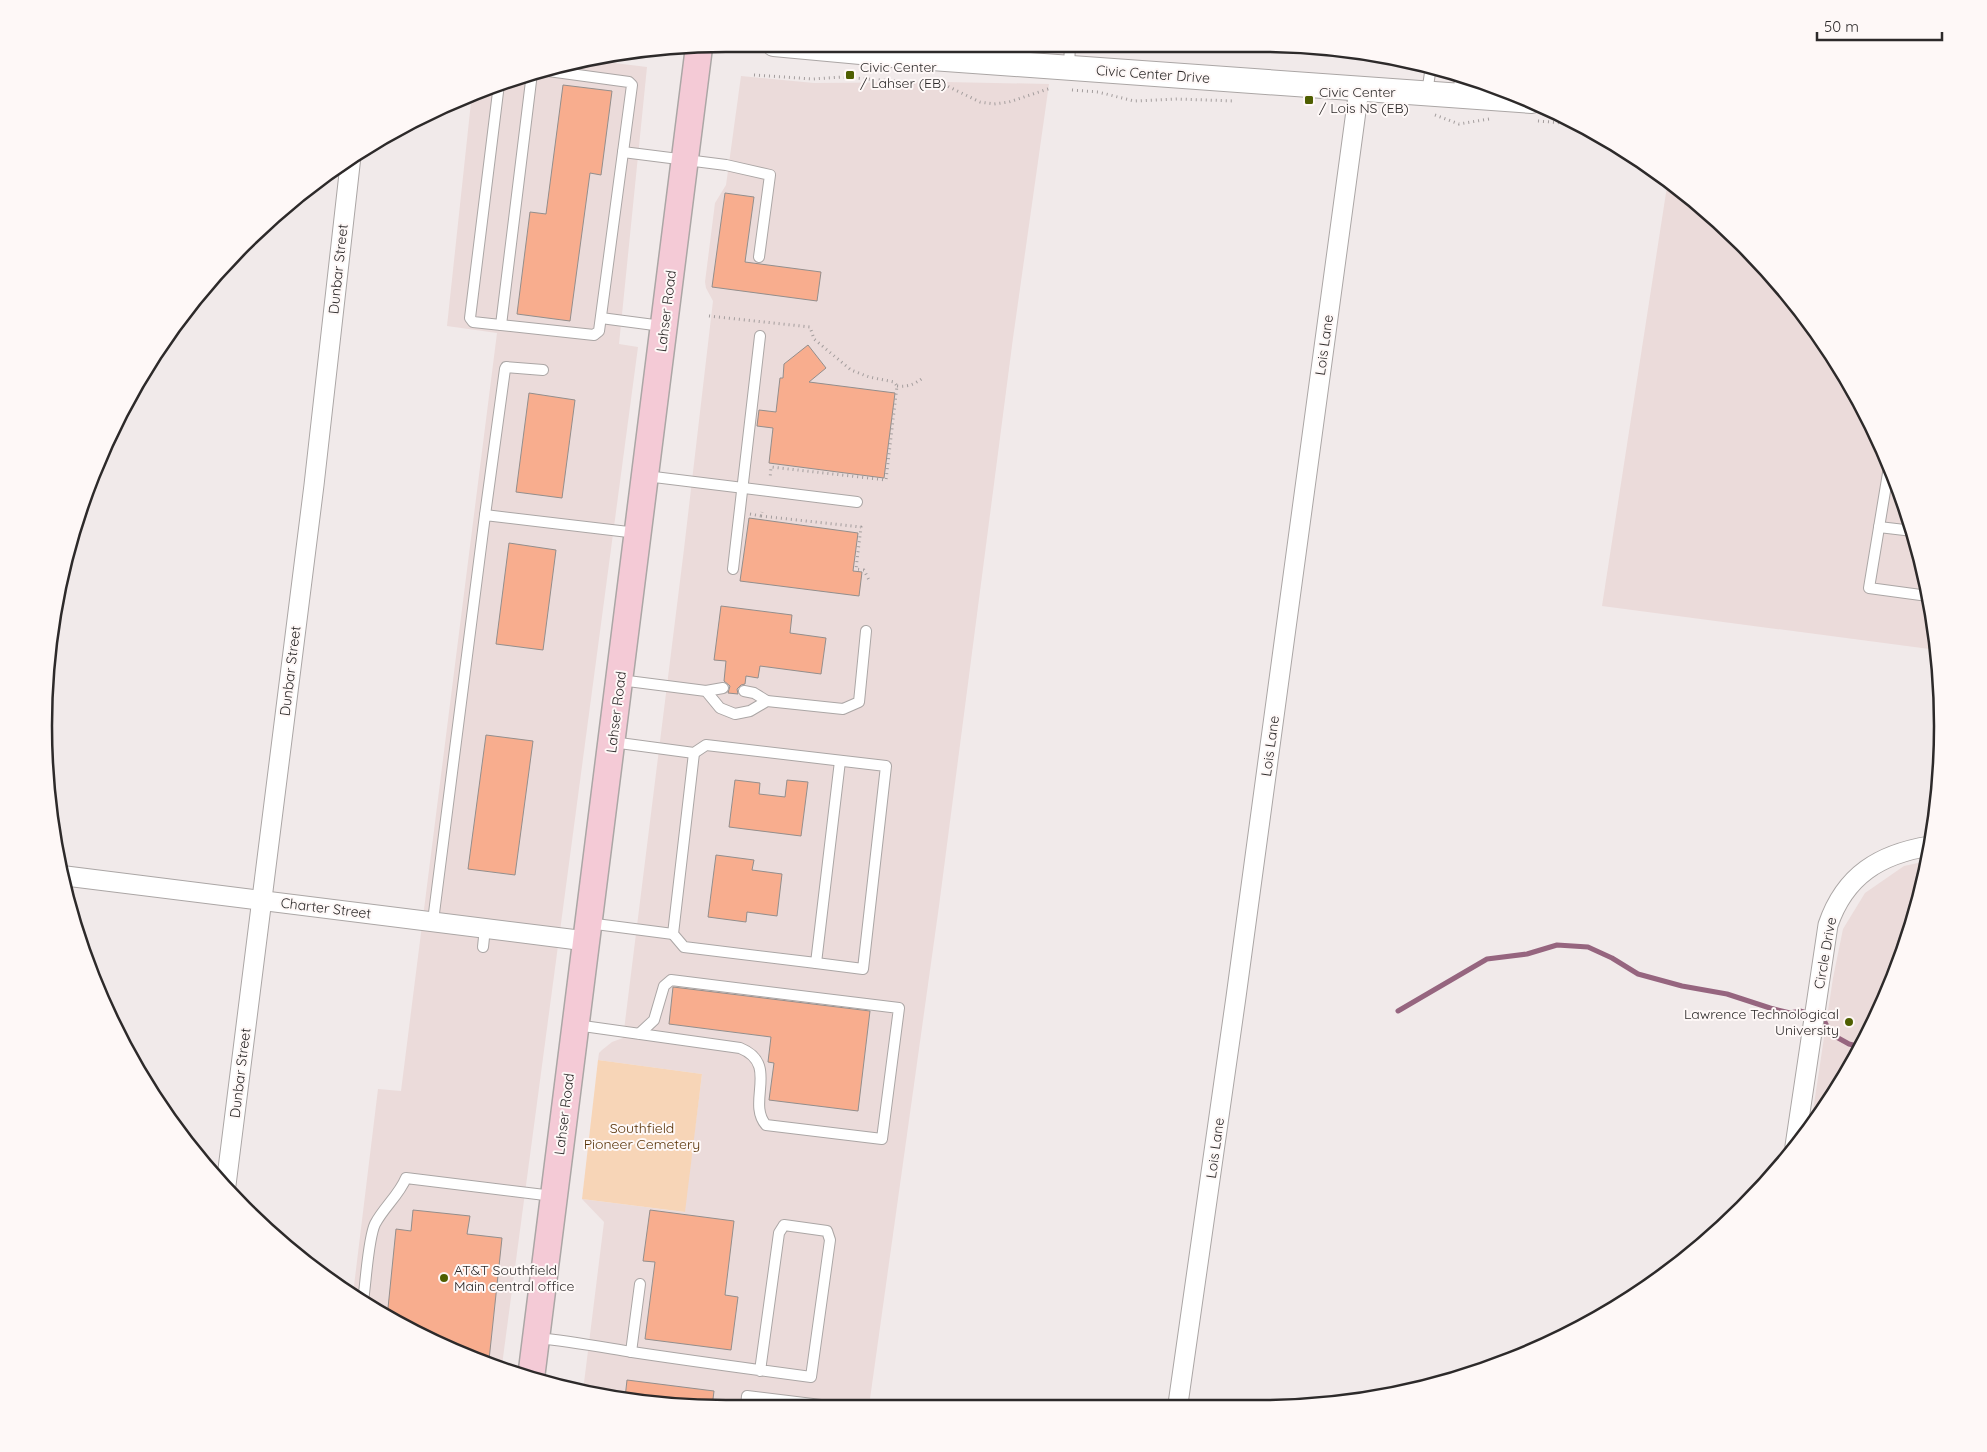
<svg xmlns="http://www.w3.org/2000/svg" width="1987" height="1452" font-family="Quicksand,sans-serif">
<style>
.built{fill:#ebdbda}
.green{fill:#f7d5b7}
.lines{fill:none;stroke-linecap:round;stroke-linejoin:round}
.stream{stroke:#96657f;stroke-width:5}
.building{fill:#f8ad8e;stroke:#938e8c}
.service-casing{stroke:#aba6a5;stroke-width:12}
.minor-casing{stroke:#aba6a5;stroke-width:21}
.tertiary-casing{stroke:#aba6a5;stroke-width:26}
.secondary-casing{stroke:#aba6a5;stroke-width:29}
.path{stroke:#a39d9d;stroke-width:3;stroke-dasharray:1 4;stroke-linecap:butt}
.service{stroke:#fff;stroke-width:10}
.minor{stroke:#fff;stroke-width:19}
.tertiary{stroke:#fff;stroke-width:24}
.secondary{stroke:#f4cad6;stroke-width:26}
.poi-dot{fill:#4e5e00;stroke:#fef8f7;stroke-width:2}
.labels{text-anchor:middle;stroke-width:4;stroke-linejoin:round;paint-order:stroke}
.poi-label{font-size:14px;fill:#2d2a2a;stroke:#fef8f7;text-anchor:start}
.street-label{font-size:14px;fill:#2d2a2a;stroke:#fef8f7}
.park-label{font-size:14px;fill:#583206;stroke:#fef8f7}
.rim{fill:none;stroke:#2d2a2a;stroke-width:2.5}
</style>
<rect width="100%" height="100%" fill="#f1eaea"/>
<g class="built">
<polygon points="598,61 647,67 619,344 638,347 502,1365 385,1317 353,1294 378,1089 401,1091 497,333 447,326 472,93 549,67"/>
<polygon points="741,76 814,83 945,82 1049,84 1013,338 939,906 869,1406 681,1407 583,1391 604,1222 582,1199 684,1212 702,1074 598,1060 599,1053 602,1050 612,1042 623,1038 684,549 713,301 706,288 705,282 715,203 726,185"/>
<polygon points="1668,180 1711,213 1802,310 1873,424 1920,549 1937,650 1602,606"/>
<polygon points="1927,861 1907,945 1852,1067 1811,1124 1833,978 1843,929 1865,893 1904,866"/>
</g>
<polygon class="green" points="598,1060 702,1074 685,1212 582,1199"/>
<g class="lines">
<g class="stream">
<polyline points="1398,1011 1487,959 1527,954 1557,945 1588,947 1612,958 1638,974 1682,986 1727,994 1770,1008 1790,1013 1800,1011 1810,1014"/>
<polyline points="1818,1017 1824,1020 1831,1034 1849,1044 1861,1047"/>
</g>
</g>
<g class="building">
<polygon points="563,85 612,91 601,175 590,173 570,321 517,314 530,212 546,214"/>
<polygon points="725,193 754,197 745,262 821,272 817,301 712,287"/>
<polygon points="808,345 826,368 809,382 895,393 884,478 769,463 773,428 757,426 759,410 776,412 780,378 783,378 784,364"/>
<polygon points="529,393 575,400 562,498 516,492"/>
<polygon points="749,518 858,533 853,571 862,572 859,596 740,581"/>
<polygon points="509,543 556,550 543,650 496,644"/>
<polygon points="721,606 792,615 790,633 826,638 821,674 760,666 758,678 746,676 745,684 741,685 737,689 738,694 728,693 730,686 724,681 726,661 714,660"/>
<polygon points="486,735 533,741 515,875 468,869"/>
<polygon points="735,780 760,783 759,794 785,797 787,780 808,782 801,836 729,827"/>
<polygon points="716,855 754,860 752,870 782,874 777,916 747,912 746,922 708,917"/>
<polygon points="673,987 870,1011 858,1111 769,1100 774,1063 768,1062 771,1037 669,1024"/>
<polygon points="413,1210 470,1216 467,1234 502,1238 489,1360 387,1318 396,1229 411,1231"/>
<polygon points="650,1210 734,1221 725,1295 738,1297 731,1350 645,1339 655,1262 643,1261"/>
<polygon points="627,1380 714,1391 712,1407 681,1407 625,1398"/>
</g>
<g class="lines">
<g class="service-casing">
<g id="service">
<polyline points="1069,67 1070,44"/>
<polyline points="499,84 470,318 473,322 594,335 599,331 632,85 629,82 541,70"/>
<polyline points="1427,93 1431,66"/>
<polyline points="1459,95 1460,75"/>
<polyline points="623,152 726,165 770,175 759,257"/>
<polyline points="601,318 662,326"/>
<polyline points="501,325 532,73"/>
<polyline points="1889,467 1869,588 1928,596"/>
<polyline points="646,476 857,502"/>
<polyline points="485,515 505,369 506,367 543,370"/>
<polyline points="1879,527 1913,531"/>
<polyline points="733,569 760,336"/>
<polyline points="620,680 706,691 720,708 735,714 750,711 767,701 843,709 859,702 866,631"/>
<polyline points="706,691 723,688"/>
<polyline points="744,691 754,693 767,701"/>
<polyline points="612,742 694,753 706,745 886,766 863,969 816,963"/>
<polyline points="694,753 673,934 684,947 816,963 840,761"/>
<polyline points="433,921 485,515 637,533"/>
<polyline points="588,923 673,934"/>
<polyline points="483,947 485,928"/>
<path d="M576,1025L740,1048C780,1064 746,1102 766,1125L882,1139L899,1008L671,980L664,986L654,1020L639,1034"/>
<path d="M363,1301C366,1282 368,1239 375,1224C384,1207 399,1195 406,1178L553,1196"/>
<path d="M537,1338C569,1341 601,1347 632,1352C692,1361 751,1369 811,1377L830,1240L827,1231L784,1225L779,1233L760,1371"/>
<polyline points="631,1352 640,1284"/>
<polyline points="746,1406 747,1396 829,1406"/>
</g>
</g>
<g class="minor-casing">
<g id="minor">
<polyline points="66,876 586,941"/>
<path d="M1795,1146L1828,925C1845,875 1880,854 1930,846"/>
<polyline points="226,1185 314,485 351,156"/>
<polyline points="1178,1404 1236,997 1359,89"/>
</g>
</g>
<g class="tertiary-casing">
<polyline id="tertiary" points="774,44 904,56 1532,101"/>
</g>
<g class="secondary-casing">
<polyline id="secondary" points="531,1378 699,47"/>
</g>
<g class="path">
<polyline points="754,75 813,79 842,77 945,85 980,102 994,104 1009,102 1051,88"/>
<polyline points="1072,90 1098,92 1134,101 1177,99 1235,101"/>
<polyline points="1435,115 1459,124 1489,119"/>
<polyline points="1538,121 1576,124"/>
<polyline points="709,316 810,327 814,339 851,370 869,377 894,382 897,386 886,480 771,467 770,479"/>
<path d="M897,386C909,387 915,384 924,377"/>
<polyline points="750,514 761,516 762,512"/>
<polyline points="761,516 861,527 856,569 864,570 869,580"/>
</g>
<use href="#service" class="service"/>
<use href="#minor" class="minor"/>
<use href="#tertiary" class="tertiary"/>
<use href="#secondary" class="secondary"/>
</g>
<g class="poi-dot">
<rect x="845" y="70" width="10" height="10" rx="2.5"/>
<rect x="1304" y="95" width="10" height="10" rx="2.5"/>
<circle cx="1849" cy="1022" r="5"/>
<circle cx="444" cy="1278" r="5"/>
</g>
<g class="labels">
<g class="poi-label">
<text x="860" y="72">Civic Center<tspan x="860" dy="16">/ Lahser (EB)</tspan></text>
<text x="1319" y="97">Civic Center<tspan x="1319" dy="16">/ Lois NS (EB)</tspan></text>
<text x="1839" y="1019" text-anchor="end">Lawrence Technological<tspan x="1839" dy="16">University</tspan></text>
<text x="454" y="1275">AT&amp;T Southfield<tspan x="454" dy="16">Main central office</tspan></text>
</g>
<g class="street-label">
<text transform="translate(1153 74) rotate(4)" y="5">Civic Center Drive</text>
<text transform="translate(338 269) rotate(-84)" y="5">Dunbar Street</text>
<text transform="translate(666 311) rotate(-83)" y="5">Lahser Road</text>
<text transform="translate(1324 345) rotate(-82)" y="5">Lois Lane</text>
<text transform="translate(290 671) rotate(-83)" y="5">Dunbar Street</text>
<text transform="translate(616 712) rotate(-83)" y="5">Lahser Road</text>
<text transform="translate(1270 746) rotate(-82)" y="5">Lois Lane</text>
<text transform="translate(326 908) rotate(7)" y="5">Charter Street</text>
<text transform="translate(1825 953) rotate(-80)" y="5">Circle Drive</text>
<text transform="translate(240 1073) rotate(-83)" y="5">Dunbar Street</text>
<text transform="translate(564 1114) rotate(-83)" y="5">Lahser Road</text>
<text transform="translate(1215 1148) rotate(-82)" y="5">Lois Lane</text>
</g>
<g class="park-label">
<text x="642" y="1133">Southfield<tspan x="642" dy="16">Pioneer Cemetery</tspan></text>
</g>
</g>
<path d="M0 0H1987V1452H0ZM726 52H1260A674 674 0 0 1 1934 726V726A674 674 0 0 1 1260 1400H726A674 674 0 0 1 52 726V726A674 674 0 0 1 726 52Z" fill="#fef8f7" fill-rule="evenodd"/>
<path class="rim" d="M726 52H1260A674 674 0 0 1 1934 726V726A674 674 0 0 1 1260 1400H726A674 674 0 0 1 52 726V726A674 674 0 0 1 726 52Z"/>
<path d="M1817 32v8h125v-8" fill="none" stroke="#2d2a2a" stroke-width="2.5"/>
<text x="1824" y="32" font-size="15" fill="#2d2a2a" stroke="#fef8f7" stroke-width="4" paint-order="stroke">50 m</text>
</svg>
